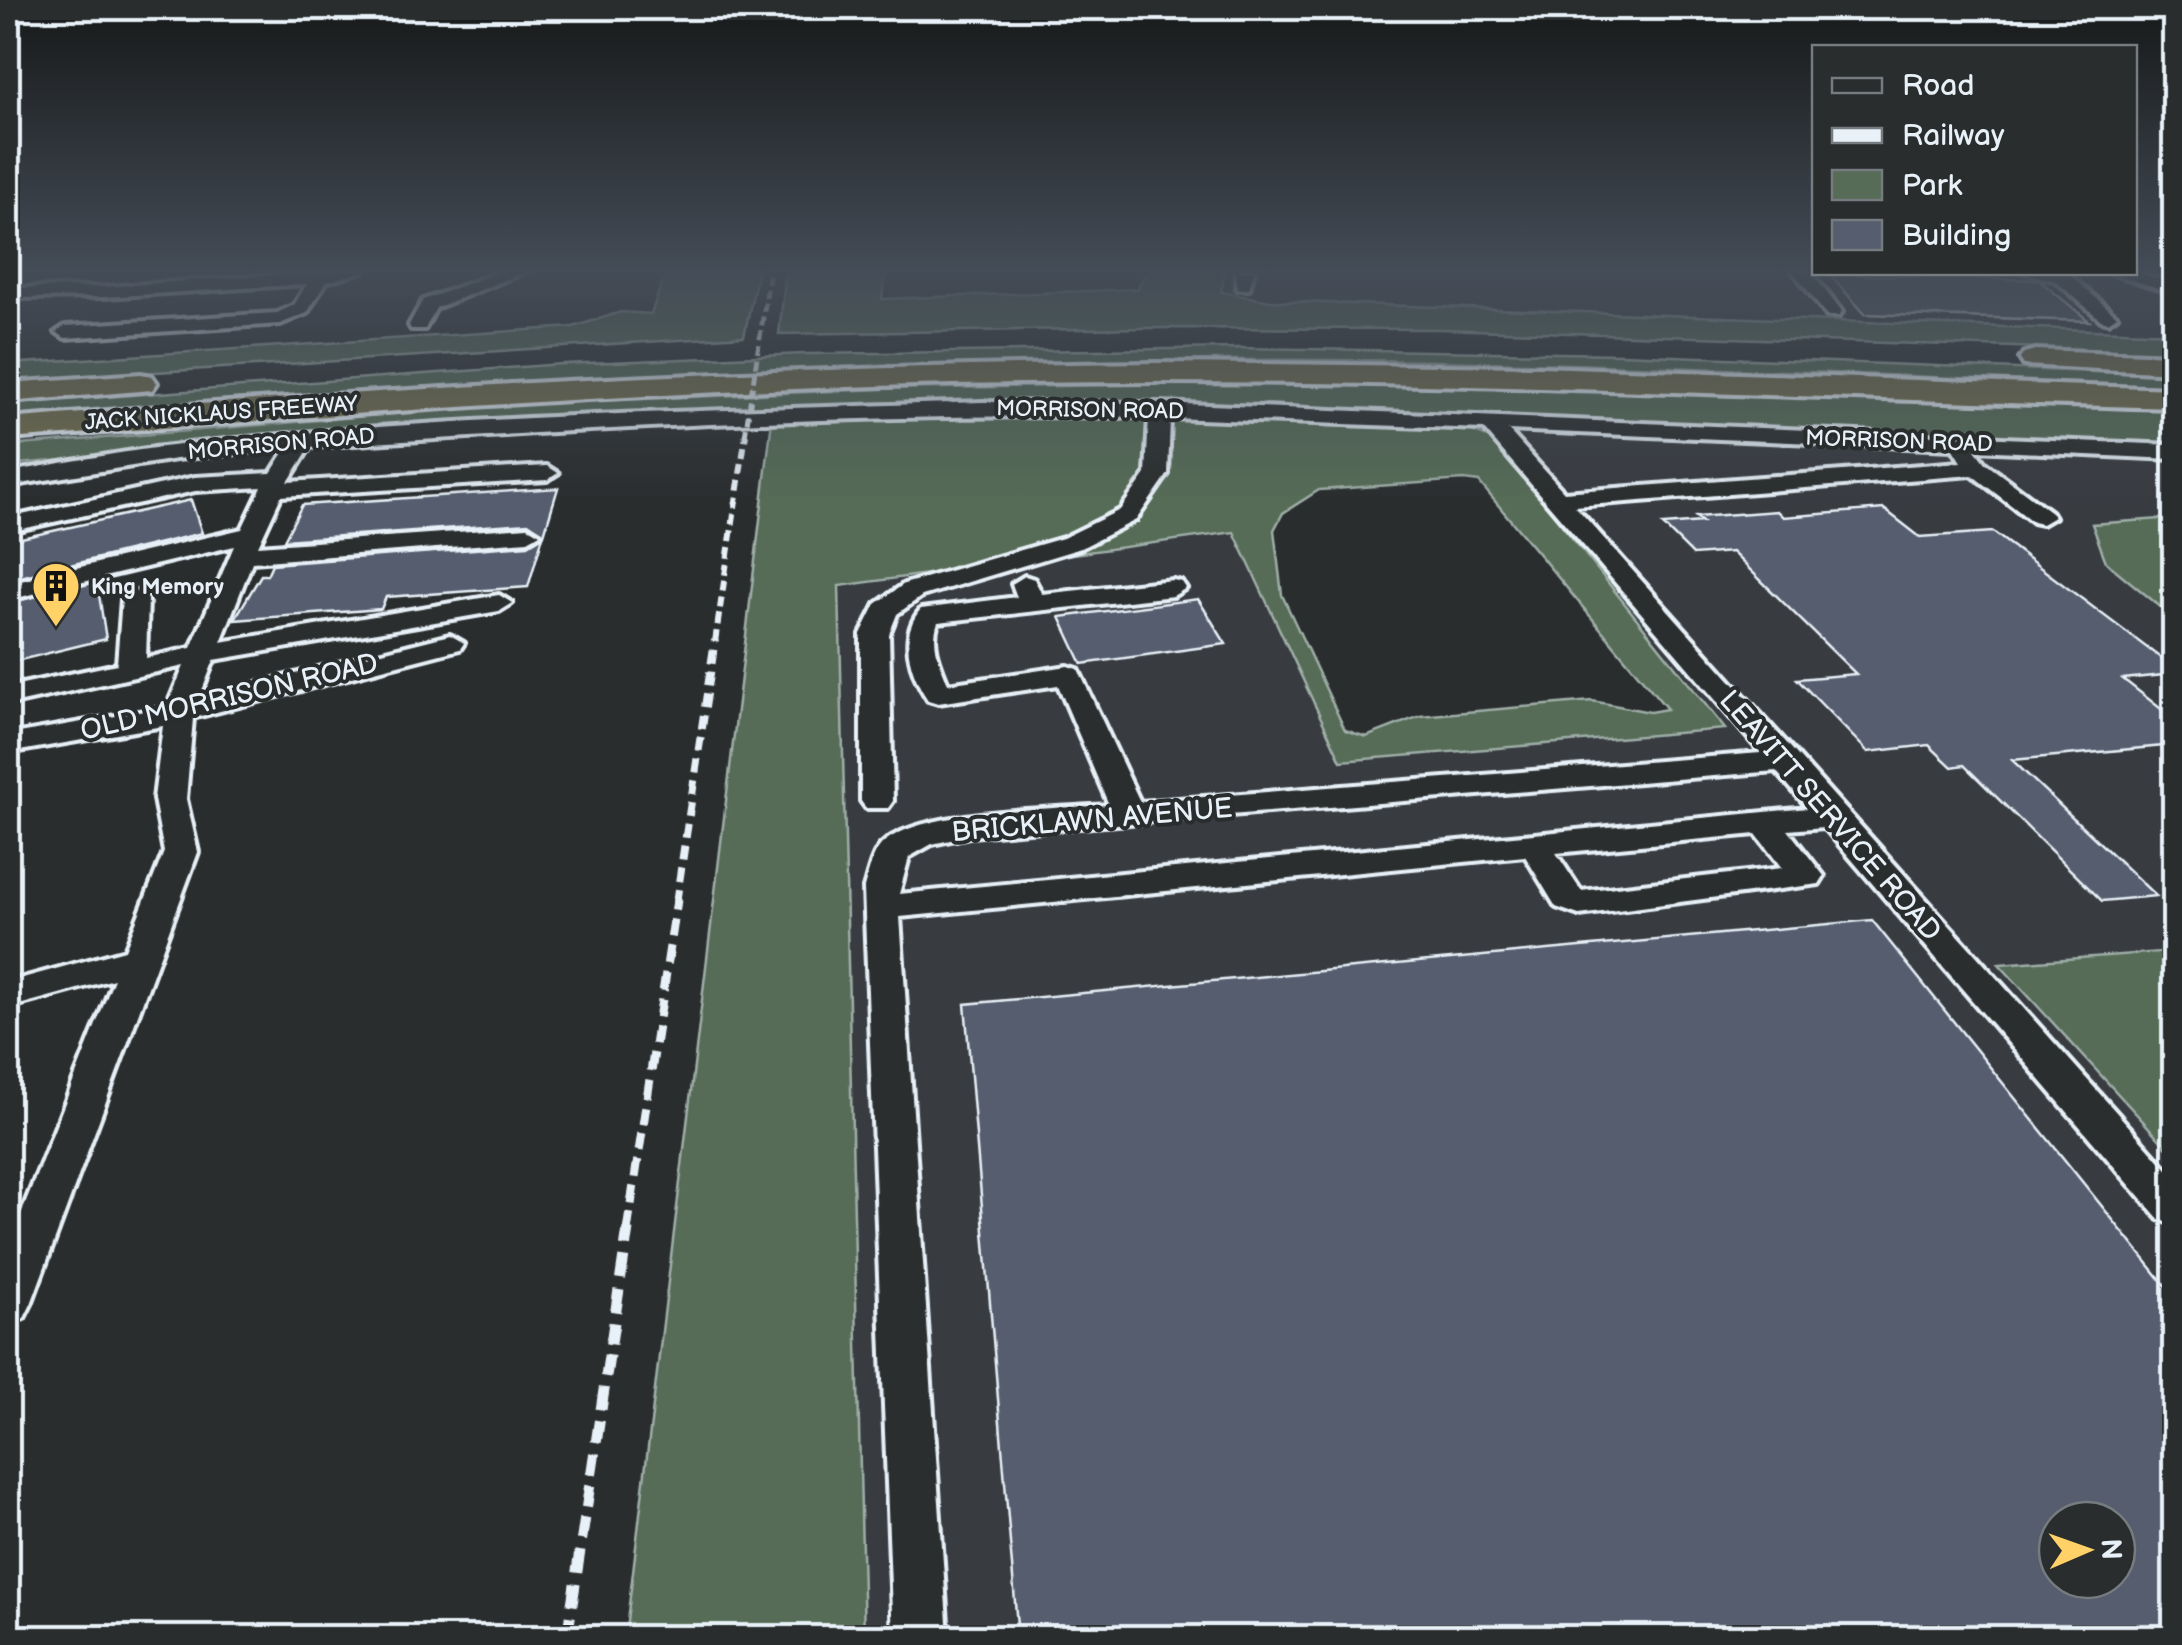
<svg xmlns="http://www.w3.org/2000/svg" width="2182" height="1645" font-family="'Balsamiq Sans',sans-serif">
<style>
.built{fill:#373b41;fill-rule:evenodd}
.green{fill:#566c57;stroke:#9faea8;stroke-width:2.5;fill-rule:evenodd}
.building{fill:#555d6e;stroke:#e8f1f8;stroke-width:2.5;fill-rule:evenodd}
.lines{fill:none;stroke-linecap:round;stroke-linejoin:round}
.minor-casing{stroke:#e8f1f8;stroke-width:8}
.highway-casing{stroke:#e8f1f8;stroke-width:8}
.minor{fill:#2a2d2e;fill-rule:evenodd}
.highway{fill:#716d4b;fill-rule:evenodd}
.rail-far4{stroke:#e8f1f8;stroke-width:5;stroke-dasharray:9 5;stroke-linecap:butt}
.rail-far3{stroke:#e8f1f8;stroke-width:6;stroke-dasharray:11 6;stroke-linecap:butt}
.rail-far2{stroke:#e8f1f8;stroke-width:8;stroke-dasharray:14 8;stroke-linecap:butt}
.rail-far1{stroke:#e8f1f8;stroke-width:9;stroke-dasharray:18 9;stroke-linecap:butt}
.rail{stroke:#e8f1f8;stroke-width:11;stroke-dasharray:22 11;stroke-linecap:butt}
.labels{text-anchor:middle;stroke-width:8;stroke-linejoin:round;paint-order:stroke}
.far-street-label{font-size:22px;fill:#e8f1f8;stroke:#2a2d2e}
.far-poi-label{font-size:22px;font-weight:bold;fill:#e8f1f8;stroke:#2a2d2e;text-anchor:start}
.street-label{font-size:28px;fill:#e8f1f8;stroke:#2a2d2e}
</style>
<rect width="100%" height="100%" fill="#2a2d2e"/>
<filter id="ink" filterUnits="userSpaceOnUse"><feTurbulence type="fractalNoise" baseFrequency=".01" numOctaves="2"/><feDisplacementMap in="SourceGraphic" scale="20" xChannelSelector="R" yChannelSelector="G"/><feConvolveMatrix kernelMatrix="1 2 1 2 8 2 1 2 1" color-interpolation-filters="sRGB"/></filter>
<g filter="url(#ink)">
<g class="built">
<polygon points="1225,271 2174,271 2174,333 1271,301 1220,292"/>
<path d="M1474,415L2174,446V518L2092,525L2106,562L2174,618V951L2000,965L2174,1155V1637H864L838,586L1234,532L1342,761L1724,729ZM2057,1520H2117V1580H2057Z"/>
</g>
<g class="green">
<polygon points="666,271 758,271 744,336 8,381 8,364 573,327 621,312 651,314"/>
<polygon points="786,271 885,271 882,299 1137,289 1147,271 1225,271 1221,292 1271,301 2174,333 2174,352 1438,329 1143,328 779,334"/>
<path d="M1238,348L1621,354L2174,375V387C1855,374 1535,358 1216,360C812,363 409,383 8,419V404L562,364L804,354Z"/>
<polygon points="1179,384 1502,386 2174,410 2174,446 1259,404 1100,402 659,411 481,422 8,465 8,446 500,405 882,389"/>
<path d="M1095,413L1462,427L1493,439L1725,729L1341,761L1234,532L839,586L864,1637L625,1638L772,420ZM1464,480L1479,482L1667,709L1650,712L1592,701L1420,716L1366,737L1345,730L1282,595L1274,530L1283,513L1319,490Z"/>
<polygon points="2174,518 2174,618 2106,562 2092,524"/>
<polygon points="2174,951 2174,1155 1999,964"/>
</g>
<g class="building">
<polygon points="1829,274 2039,280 2089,321 1865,314"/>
<polygon points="558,488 544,534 528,523 284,540 302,505"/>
<polygon points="191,500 202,533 8,580 8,541"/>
<polygon points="1884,509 1920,537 1993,532 2174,668 2174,674 2123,679 2174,719 2174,745 2012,760 2156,896 2102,901 1964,765 1952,767 1929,745 1868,752 1797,679 1856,674 1732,552 1693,555 1663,525 1702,522 1696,517 1777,511 1783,517"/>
<polygon points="543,536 528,587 386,597 381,609 234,620 261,575 267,575 272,564 528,545"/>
<polygon points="97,582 106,639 8,663 8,603"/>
<polygon points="1198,599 1226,644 1082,664 1060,617"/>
<path d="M1872,920L2174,1296V1638H1018L965,1004ZM2057,1520H2117V1580H2057Z"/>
</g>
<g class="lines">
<g class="minor-casing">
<g id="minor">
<polygon points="327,271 363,271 326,282 307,313 280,324 65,338 56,332 65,326 277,313 294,305 307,284 104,297 8,298 8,288 104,287"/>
<polygon points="502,271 527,271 436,308 425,329 411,329 409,325 423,300"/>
<polygon points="1236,271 1254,271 1249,289 1237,289"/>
<polygon points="1793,271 1810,271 1842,312 1839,316 1827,316"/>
<polygon points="2022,272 2067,273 2117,316 2108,322 2101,320 2056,281"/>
<polygon points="2107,272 2134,272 2174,283 2174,293"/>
<path d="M982,402L1160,403L2174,445V459L1975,450L1985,463L2051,512L2054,517L2042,524L2033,522L1972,475L1575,506L2174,1177V1224L2159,1219L1824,827L1788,830L1824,876L1819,884L1579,915L1556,907L1525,856L900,917L948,1638H893L864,888C868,875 872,855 881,845C915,809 1058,809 1109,805L1058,685L938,703L928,700C910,673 898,636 921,609L1017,597L1012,584L1025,576L1034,579L1042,594L1173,580L1182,582L1186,588L1173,596L938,622C930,643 940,664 948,684L1068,666L1078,669L1140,802L1761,753L1484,429L1170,418L1168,474L1136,520L1081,548L922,596L897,614L889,634L893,801L888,808H866L861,801V634L876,604L904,584L1063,538L1120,510L1146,474L1149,417C869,412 589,429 310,447L288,482L547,466L558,473L547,480L281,496L258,546L528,527L540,534L528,541L252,562L221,642L499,595L512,603L499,611L214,660L199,698L450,635L464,643L460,649L193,718L186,799L198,852L31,1304L24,1318L8,1324V1247L114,979L8,1008V982L125,950L164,852L154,799L163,726L8,753V735L167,707L184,666L8,705V687L117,664L122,599L135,591L148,599L146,658L191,648L234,546L8,600V584L242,529L262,487L195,491L8,532V518L195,477L271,473L287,448L176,459L8,486V472C65,463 122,451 180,445C445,415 715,411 982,402ZM1508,430L1953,449L1961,462L1564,492ZM1776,771L1808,808L899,894L909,857L932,844L969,836ZM1756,834L1782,868L1581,891L1556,853Z"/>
</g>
</g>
<g class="highway-casing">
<g id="highway">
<polygon points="2035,350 2174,355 2174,373 2024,365 2020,359 2024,353"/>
<path d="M1161,363L1541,367L2174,389V408C1789,398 1405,377 1019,383C681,387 345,415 8,439V419C392,387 776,366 1161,363Z"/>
<polygon points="141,374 152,376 157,383 152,390 8,402 8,383"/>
</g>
</g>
<use href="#minor" class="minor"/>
<use href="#highway" class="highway"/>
<polyline class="rail-far4" points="745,436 770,271"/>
<polyline class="rail-far3" points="715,642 746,434"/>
<polyline class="rail-far2" points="676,903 715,640"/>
<polyline class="rail-far1" points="627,1231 677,900"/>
<polyline class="rail" points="567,1638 628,1229"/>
</g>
</g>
<linearGradient id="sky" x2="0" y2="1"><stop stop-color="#171919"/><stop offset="0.54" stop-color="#444c57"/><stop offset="1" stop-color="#444c57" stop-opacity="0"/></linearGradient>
<rect width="2182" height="502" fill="url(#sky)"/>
<defs>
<g id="building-pin" transform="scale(2.5)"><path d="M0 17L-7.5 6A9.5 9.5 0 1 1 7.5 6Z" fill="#ffd166" stroke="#2a2d2e"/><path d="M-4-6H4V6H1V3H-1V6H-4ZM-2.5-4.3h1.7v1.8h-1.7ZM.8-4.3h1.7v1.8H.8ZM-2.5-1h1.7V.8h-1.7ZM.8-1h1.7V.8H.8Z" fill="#111"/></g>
</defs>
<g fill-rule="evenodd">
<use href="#building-pin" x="56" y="586"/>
</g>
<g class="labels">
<g class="far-street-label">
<text transform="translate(1090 409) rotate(1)" y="8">MORRISON ROAD</text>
<text transform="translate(221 412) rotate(-4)" y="8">JACK NICKLAUS FREEWAY</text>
<text transform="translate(1899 440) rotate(2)" y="8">MORRISON ROAD</text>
<text transform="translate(281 443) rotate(-5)" y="8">MORRISON ROAD</text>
</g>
<g class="far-poi-label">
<text x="91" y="594">King Memory</text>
</g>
<g class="street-label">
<text transform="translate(229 696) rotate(-13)" y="10">OLD MORRISON ROAD</text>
<text transform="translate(1831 815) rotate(49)" y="10">LEAVITT SERVICE ROAD</text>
<text transform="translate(1092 819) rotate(-5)" y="10">BRICKLAWN AVENUE</text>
</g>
</g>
<rect width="2182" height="1645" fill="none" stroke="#2a2d2e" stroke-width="40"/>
<rect x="20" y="20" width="2142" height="1605" fill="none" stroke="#e8f1f8" stroke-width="4" filter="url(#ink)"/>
<rect x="1812" y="45" width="325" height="230" fill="#2a2d2e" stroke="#767b7f" stroke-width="2.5"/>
<rect x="1832" y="78" width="50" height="15" fill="#2a2d2e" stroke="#767b7f" stroke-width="2.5"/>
<text x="1902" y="95" font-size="30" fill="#e8f1f8">Road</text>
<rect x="1832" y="128" width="50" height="15" fill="#e8f1f8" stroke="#767b7f" stroke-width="2.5"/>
<text x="1902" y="145" font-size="30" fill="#e8f1f8">Railway</text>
<rect x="1832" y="170" width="50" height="30" fill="#566c57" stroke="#767b7f" stroke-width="2.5"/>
<text x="1902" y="195" font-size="30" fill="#e8f1f8">Park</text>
<rect x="1832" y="220" width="50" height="30" fill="#555d6e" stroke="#767b7f" stroke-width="2.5"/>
<text x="1902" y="245" font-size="30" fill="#e8f1f8">Building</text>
<g transform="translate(2087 1550) rotate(88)"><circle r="48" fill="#2a2d2e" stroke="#767b7f" stroke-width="2.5"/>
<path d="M0-8L18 38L0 25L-18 38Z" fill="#ffd166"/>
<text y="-15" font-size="28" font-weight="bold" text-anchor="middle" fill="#e8f1f8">N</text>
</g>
</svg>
